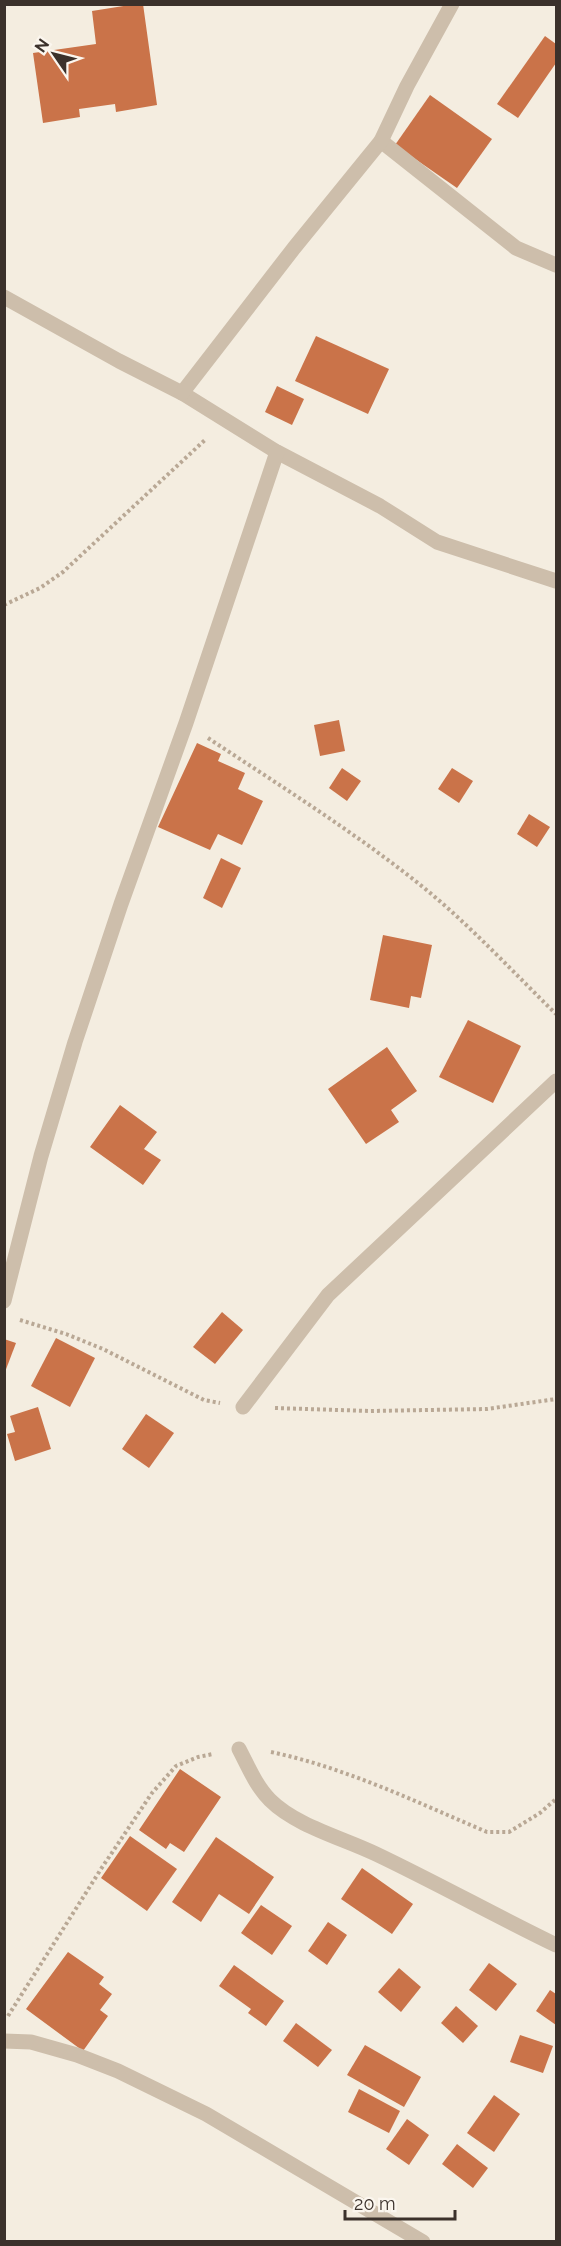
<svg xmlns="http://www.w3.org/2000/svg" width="561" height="2246" viewBox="0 0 561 2246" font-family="Raleway,sans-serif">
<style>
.building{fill:#ca7349}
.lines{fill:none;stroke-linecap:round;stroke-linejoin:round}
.path{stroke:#b9a895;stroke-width:4;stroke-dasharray:3 3;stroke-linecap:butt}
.minor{stroke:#cdbeab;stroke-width:15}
</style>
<rect width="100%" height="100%" fill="#f4ede0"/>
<g class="building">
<path d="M136,4H143L157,105L116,112L115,104L79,109L80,117L43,123L33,53L96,44L92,11Z"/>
<path d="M545,36L556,44V63L518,118L497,104Z"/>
<path d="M430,95L492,139L457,188L395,145Z"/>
<path d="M316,336L389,369L368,414L295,381Z"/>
<path d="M277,386L304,399L292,425L265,412Z"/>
<path d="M339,720L345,751L320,756L314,725Z"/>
<path d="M197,743L221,754L218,761L245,773L238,789L263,801L242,845L218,834L210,850L158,827Z"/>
<path d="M342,768L361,781L347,801L329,788Z"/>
<path d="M452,768L473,781L459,803L438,789Z"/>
<path d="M529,814L550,827L537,847L517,834Z"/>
<path d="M221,858L241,868L222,908L203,898Z"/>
<path d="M383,935L432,945L421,998L411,996L409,1008L370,1000Z"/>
<path d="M468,1020L521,1046L493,1103L439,1077Z"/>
<path d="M387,1047L417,1091L391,1110L399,1122L366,1144L328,1089Z"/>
<path d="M120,1105L157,1132L144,1149L161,1160L143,1185L90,1147Z"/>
<path d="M222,1312L243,1330L215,1364L193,1347Z"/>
<path d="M56,1338L95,1358L70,1407L31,1386Z"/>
<path d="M4,1339L16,1343L5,1372H4Z"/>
<path d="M38,1407L51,1449L15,1461L7,1434L15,1432L10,1416Z"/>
<path d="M146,1414L174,1433L149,1468L122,1449Z"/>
<path d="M180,1769L221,1797L184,1852L170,1843L166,1849L139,1830Z"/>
<path d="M130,1836L177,1869L147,1911L101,1878Z"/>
<path d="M216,1837L274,1877L249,1914L219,1894L201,1922L172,1902Z"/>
<path d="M362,1868L413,1904L392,1934L341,1899Z"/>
<path d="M261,1905L292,1926L272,1955L241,1933Z"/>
<path d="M328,1922L347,1935L327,1965L308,1951Z"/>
<path d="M68,1952L104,1977L99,1984L112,1994L100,2010L108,2016L83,2051L26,2009Z"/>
<path d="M489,1963L517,1984L496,2011L469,1990Z"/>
<path d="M234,1965L284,2001L266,2026L248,2013L251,2009L219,1986Z"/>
<path d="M399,1968L421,1987L401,2012L378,1992Z"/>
<path d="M550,1990L556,1994V2025L536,2011Z"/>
<path d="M456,2006L478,2026L463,2043L441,2023Z"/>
<path d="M296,2023L332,2050L318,2067L283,2041Z"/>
<path d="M520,2035L553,2046L543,2073L510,2062Z"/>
<path d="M365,2045L421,2077L404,2107L347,2075Z"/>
<path d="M359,2089L400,2111L389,2133L348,2112Z"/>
<path d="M494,2095L520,2114L494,2152L467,2133Z"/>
<path d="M407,2119L429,2135L409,2165L386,2149Z"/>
<path d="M457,2144L488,2168L473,2188L442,2164Z"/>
</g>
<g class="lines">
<g class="path">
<path d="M4,605L40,588L63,572L206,439"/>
<path d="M208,738C279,785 351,830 418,883C468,923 511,970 556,1014"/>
<path d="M20,1320L66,1334L103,1349L204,1400L220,1403"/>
<path d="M275,1408L370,1411L487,1409L556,1399"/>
<path d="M271,1752C347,1768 416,1802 487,1832H509L540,1813L556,1799"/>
<path d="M8,2016L101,1869L152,1793L176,1766L198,1757L213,1754"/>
</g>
<g class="minor">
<path d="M381,141L516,248L556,265"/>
<path d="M4,297L119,361L182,393L277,452L380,506L437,542L556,581"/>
<path d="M182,393L294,248L381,141L407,86L452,4"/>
<path d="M4,1301L41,1156L75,1042L121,904L186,723L277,452"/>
<path d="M243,1407L328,1295L556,1081"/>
<path d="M239,1749C248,1766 256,1786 270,1800C296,1826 343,1838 376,1854C437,1883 496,1916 556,1945"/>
<path d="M4,2041L31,2042L77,2055L118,2071L206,2114L423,2242"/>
</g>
</g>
<rect width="561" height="2246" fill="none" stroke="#3b312b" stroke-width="12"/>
<g transform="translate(54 54) rotate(305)" stroke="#fbf6ee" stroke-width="4.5" paint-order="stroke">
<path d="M0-4.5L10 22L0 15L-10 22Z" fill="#3b312b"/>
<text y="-9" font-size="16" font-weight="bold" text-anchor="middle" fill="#3b312b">N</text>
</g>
<path d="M345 2210v9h110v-9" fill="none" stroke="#3b312b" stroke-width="3"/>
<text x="354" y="2210" font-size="18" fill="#3b312b" stroke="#fbf6ee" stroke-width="4.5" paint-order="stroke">20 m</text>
</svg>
